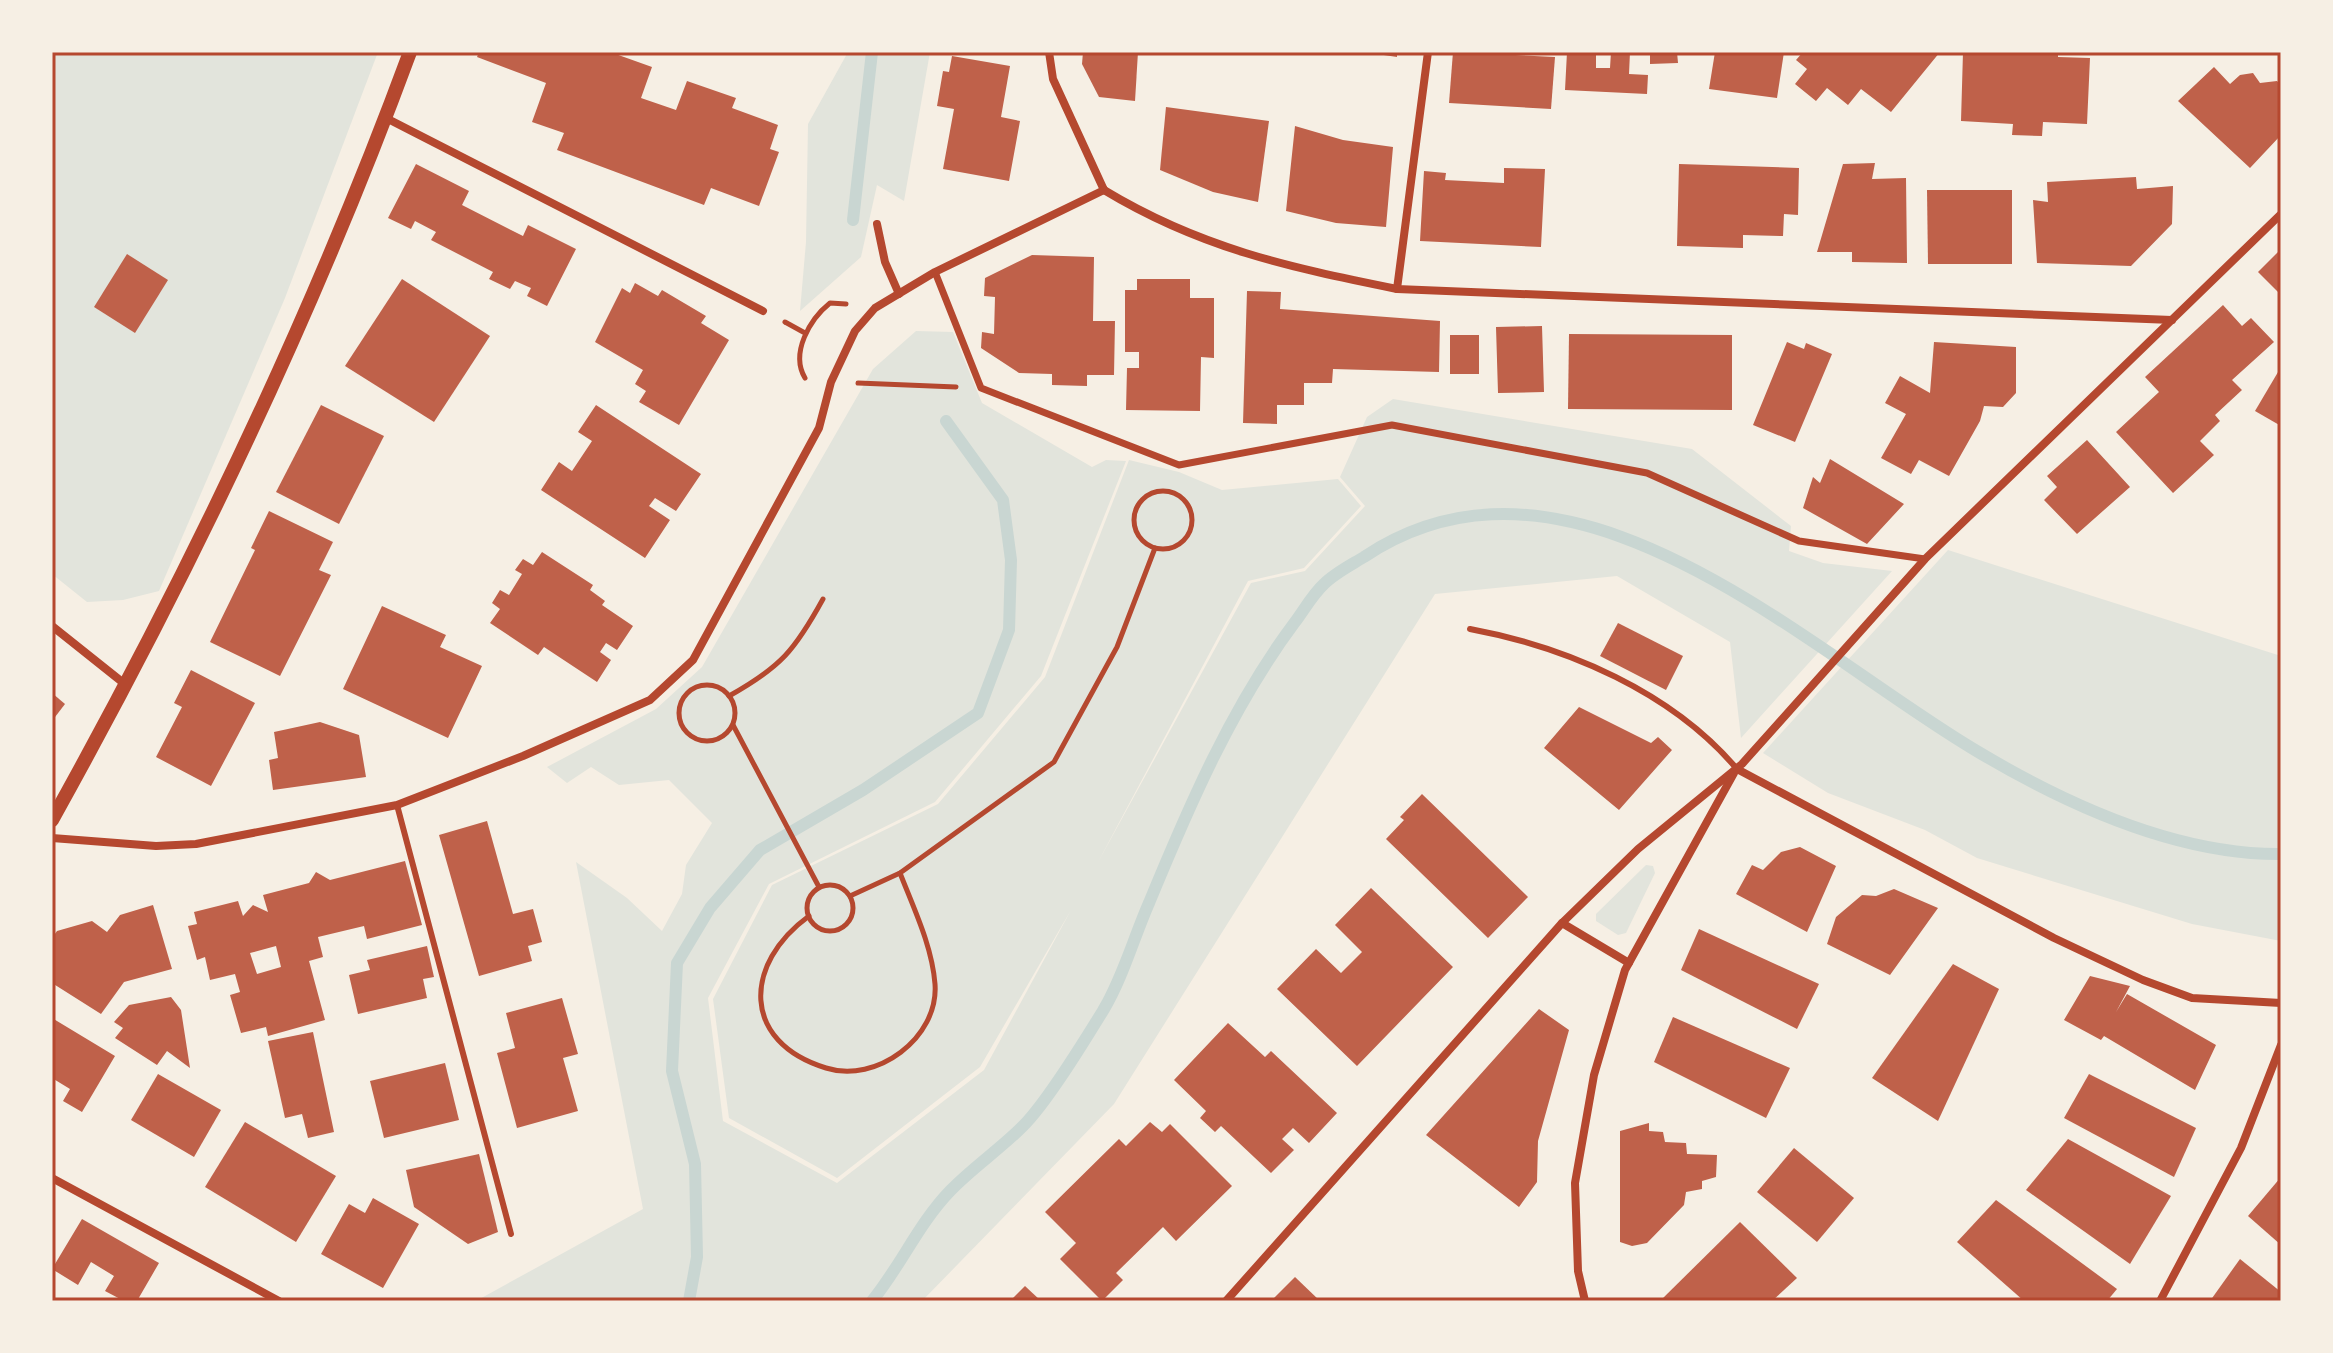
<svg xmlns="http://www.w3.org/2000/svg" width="2333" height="1353" viewBox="0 0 2333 1353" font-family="'Work Sans',sans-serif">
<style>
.green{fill:#e2e4dc}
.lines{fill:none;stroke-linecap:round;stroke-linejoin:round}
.stream{stroke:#c9d6d2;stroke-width:12}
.building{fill:#bf614a;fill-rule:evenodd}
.path{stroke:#b5482f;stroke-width:5}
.service{stroke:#b5482f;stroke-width:6}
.pedestrian{stroke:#b5482f;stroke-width:7}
.minor{stroke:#b5482f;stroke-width:8}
.tertiary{stroke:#b5482f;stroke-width:14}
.neatline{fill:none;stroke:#b5482f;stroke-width:3}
</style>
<rect width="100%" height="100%" fill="#f6efe4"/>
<g class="green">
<path d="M52,52H378L285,298L159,591L123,600L87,602L52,574Z"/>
<path d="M848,52H930L904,201L877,185L861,257L800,311L806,242L808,124Z"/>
<path d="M916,331L953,332L982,403L1092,467L1106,460L1126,461L1041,676L935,802L769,884L708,998L723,1121L837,1183L984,1070L1071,910L980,1067L837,1178L729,1118L713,999L772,885L938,804L1045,677L1129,460L1179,472L1222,490L1338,479L1361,506L1304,568L1248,581L1097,864L1251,583L1305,571L1365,506L1340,477L1367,417L1393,399L1692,449L1791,526L1789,551L1823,563L1892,571L1741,738L1730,642L1617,576L1435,594L1114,1104L922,1301H476L643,1209L576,862L627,898L662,931L682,894L686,865L712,823L669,780L619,785L591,767L567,783L547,767L656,709L702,667L873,369Z"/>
<path d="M1948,550L2281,656V941L2192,924L1977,858L1925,830L1828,793L1763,753Z"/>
<path d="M1646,865L1653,866L1655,873L1626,933L1618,935L1596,921V914Z"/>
</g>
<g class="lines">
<g class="stream">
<path d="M853,220L872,52"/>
<path d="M689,1301L697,1257L695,1164L672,1071L677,963L710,908L760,850L863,790L978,713L1009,630L1011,560L1003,500L946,421"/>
<path d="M872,1301C900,1267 919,1223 950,1191C972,1168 999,1150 1022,1127C1046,1104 1085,1040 1104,1009C1123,977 1134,937 1149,903C1189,806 1232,706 1295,622C1304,610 1313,594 1324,584C1335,573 1351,565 1364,557C1571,419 1805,649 1975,750C2065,804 2175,855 2281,854"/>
</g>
</g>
<g class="building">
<path d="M479,52H610L652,67L641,98L676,110L687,81L736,98L732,108L778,125L770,149L779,152L759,206L711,188L704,205L557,150L564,133L532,122L546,83L477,57Z"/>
<path d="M1083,52H1138L1135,101L1099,97L1082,64Z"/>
<path d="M1364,52H1397V57Z"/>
<path d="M1453,52L1555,57L1551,109L1449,103Z"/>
<path d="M1567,52H1596V68H1610L1611,52H1630L1629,74L1648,75L1647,94L1565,90Z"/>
<path d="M1650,52H1677L1678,63L1650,64Z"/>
<path d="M1715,52H1784L1777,98L1709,89Z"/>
<path d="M1803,52H1940L1891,112L1861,89L1848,105L1827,88L1816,101L1795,84L1807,69L1796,60Z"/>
<path d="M1963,52H2058V57L2090,58L2087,124L2043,122L2042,136L2012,135L2013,124L1961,121Z"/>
<path d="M952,56L1010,66L1001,117L1020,121L1009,181L943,169L954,109L937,106L943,71L949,72Z"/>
<path d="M2214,67L2230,84L2240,75L2253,73L2260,83L2277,81L2281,85V135L2250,168L2178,101Z"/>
<path d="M1166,107L1269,121L1258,202L1213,192L1160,170Z"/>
<path d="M1295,126L1343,140L1393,147L1386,227L1336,223L1286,211Z"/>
<path d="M1875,163L1872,179L1906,178L1907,263L1852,262V252H1817L1843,164Z"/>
<path d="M416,164L469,191L462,205L523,236L528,225L576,249L547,306L527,296L531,288L515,281L510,289L489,279L493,272L431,240L436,232L415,221L411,229L388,218Z"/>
<path d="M1679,164L1799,168L1798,215L1784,214L1783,236L1743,235V248L1677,246Z"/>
<path d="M1504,168L1545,169L1541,247L1420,241L1424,171L1446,173L1445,180L1504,183Z"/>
<path d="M2136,177L2137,189L2173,186L2172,224L2131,266L2037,263L2033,200L2048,202L2047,182Z"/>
<path d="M1927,190H2012V264H1928Z"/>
<path d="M2281,249V295L2258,272Z"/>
<path d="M127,254L168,280L135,333L94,307Z"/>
<path d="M1032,255L1094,257L1093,321H1115L1114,375H1087V386L1052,385V374L1019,373L981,348L982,332L994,334L995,297L984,296L985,278Z"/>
<path d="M402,279L490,336L434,422L345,366Z"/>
<path d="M1137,279H1190V298H1214V358L1201,357L1200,411L1126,410L1127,368H1139V352H1125V290H1137Z"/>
<path d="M635,283L658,296L662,290L706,316L701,323L729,340L679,425L639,402L646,391L635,384L643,370L595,342L622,288L630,293Z"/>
<path d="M1247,291L1281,292L1280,309L1440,321L1439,372L1333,369L1332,383H1304V405H1277V424L1243,423Z"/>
<path d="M2223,305L2242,326L2251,318L2274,342L2232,380L2242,390L2215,415L2220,421L2200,441L2214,455L2173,493L2116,432L2159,392L2145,377Z"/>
<path d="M1542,326L1544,392L1498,393L1496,327Z"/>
<path d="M1569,334L1732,335V410L1568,409Z"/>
<rect x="1450" y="335" width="29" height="39"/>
<path d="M1787,342L1804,349L1806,343L1832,354L1795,442L1753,425Z"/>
<path d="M1934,342L2016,347V393L2003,407L1984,406L1980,421L1949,476L1919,460L1911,474L1881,458L1906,414L1885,403L1900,376L1930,393Z"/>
<path d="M2281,367V426L2255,411Z"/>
<path d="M321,405L384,436L339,524L276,492Z"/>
<path d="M596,405L701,474L676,511L655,498L649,506L670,520L645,558L541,490L559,462L572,471L592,441L578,432Z"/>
<path d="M2087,440L2130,487L2077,534L2044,500L2057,487L2047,476Z"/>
<path d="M1830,459L1904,504L1867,544L1803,508L1813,477L1820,483Z"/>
<path d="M269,511L333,542L319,570L331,575L280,676L210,642L255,550L251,548Z"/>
<path d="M542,552L593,585L590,590L605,601L602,605L633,626L617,650L606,643L600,652L611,660L597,682L544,647L538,655L490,623L500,609L492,603L500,590L509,595L522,574L515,570L523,559L533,565Z"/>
<path d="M382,606L446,635L440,647L482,666L448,738L343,689Z"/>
<path d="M1618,623L1683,656L1666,690L1600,656Z"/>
<path d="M191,670L255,703L211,786L156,757L182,707L174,703Z"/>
<path d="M52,693L65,704L52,721Z"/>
<path d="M1579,707L1651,743L1658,737L1672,750L1619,810L1544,748Z"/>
<path d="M320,722L359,735L366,777L273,790L269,760L278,758L274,732Z"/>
<path d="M1422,794L1528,897L1488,938L1386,839L1404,820L1400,817Z"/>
<path d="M487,821L513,914L533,909L542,942L528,946L532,961L479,976L439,835Z"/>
<path d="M1800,847L1836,866L1807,932L1736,894L1752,865L1763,870L1781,852Z"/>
<path d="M405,861L422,925L367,939L364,926L318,937L323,957L309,961L325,1020L268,1036L266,1027L241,1033L230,995L240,992L235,974L210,980L205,957L197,960L188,926L197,924L194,912L238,901L243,916L253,905L268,912L263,895L309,883L316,872L330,880ZM276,946L281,967L257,974L250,953Z"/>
<path d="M1371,888L1453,967L1357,1066L1277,989L1316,949L1341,973L1362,952L1335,925Z"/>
<path d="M1894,889L1938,908L1890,975L1827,944L1836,917L1862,895L1876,896Z"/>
<path d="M153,905L172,969L124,982L101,1014L52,983V938L57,931L92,921L107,932L120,915Z"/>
<path d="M1699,929L1819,984L1797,1029L1681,970Z"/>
<path d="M427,946L434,977L423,979L427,998L358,1014L349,975L370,970L367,960Z"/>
<path d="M1953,964L1999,989L1938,1121L1872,1078Z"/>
<path d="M2090,976L2130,986L2116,1012L2127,994L2216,1045L2195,1090L2104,1036L2101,1040L2064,1020Z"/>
<path d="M171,997L181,1010L190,1068L167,1051L157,1065L115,1038L123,1028L114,1022L129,1005Z"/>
<path d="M562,998L578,1054L563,1058L578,1111L517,1128L497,1053L515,1048L506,1013Z"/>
<path d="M1539,1009L1569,1030L1538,1141L1537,1182L1519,1207L1426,1135Z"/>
<path d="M1673,1017L1790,1068L1766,1118L1654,1062Z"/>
<path d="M52,1018L115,1056L82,1112L63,1101L70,1089L52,1078Z"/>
<path d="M1228,1023L1265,1057L1271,1051L1337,1113L1309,1143L1293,1128L1282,1139L1294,1150L1271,1173L1221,1126L1215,1132L1200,1118L1206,1111L1174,1080Z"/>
<path d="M313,1032L334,1132L308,1138L302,1114L285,1118L268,1041Z"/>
<path d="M445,1063L459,1120L384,1138L370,1081Z"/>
<path d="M158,1074L221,1110L194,1157L131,1120Z"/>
<path d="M2089,1074L2196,1128L2174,1177L2064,1118Z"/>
<path d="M245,1122L336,1176L296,1242L205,1187Z"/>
<path d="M1150,1122L1162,1132L1170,1124L1232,1186L1176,1241L1163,1227L1116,1273L1123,1280L1102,1301L1060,1259L1076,1243L1045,1212L1119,1139L1126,1146Z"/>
<path d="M1649,1123V1131L1663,1132L1665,1142L1686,1143L1687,1154L1717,1155L1716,1177L1702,1181V1189L1686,1192L1684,1205L1647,1243L1632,1246L1620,1242V1131Z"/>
<path d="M2068,1139L2171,1196L2130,1264L2026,1190Z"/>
<path d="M1794,1148L1854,1198L1817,1242L1757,1192Z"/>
<path d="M479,1154L498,1232L468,1244L414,1207L406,1170Z"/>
<path d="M2281,1177V1245L2248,1216Z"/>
<path d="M373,1198L419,1224L383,1288L321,1254L349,1204L365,1213Z"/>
<path d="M1996,1200L2117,1289L2107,1301H2024L1957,1242Z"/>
<path d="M82,1219L159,1263L137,1301H124L105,1291L114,1276L91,1262L78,1285L52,1269Z"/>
<path d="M1740,1222L1797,1278L1772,1301H1660Z"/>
<path d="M2240,1259L2281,1292V1301H2210Z"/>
<path d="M1295,1277L1320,1301H1271Z"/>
<path d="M1025,1286L1041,1301H1010Z"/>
</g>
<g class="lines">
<g class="path">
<path d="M785,322L805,333"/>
<path d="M805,378C790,353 810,319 830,303L846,304"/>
<path d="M858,383L956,387"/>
<circle cx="1163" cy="520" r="29"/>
<circle cx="707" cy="713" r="28"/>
<path d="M729,696C781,667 795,650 823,599"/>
<path d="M733,725L819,887"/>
<circle cx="830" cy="908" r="23"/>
<path d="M850,896L900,873L1054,762L1117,647L1155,548"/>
<path d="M809,916C743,964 741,1042 826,1068C876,1084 939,1038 935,984C932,946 914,909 900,873"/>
</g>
<g class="service">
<path d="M1470,629C1567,647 1672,692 1737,769"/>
<path d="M397,805L511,1234"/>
</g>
<path class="pedestrian" d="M935,272L981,388L1179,465L1392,425L1647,473L1799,541L1925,559"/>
<g class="minor">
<path d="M1049,52L1053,79L1104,190"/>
<path d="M386,118L763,311"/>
<path d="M1104,190C1200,248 1288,267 1397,289L2172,320"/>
<path d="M877,224L885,262L899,294"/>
<path d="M1397,289L1428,52"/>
<path d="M52,626L126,685"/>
<path d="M1737,769L2054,938L2143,980L2192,998L2281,1003"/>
<path d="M52,838L156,846L196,844L397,805L523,756L650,700L693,660L819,428L831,382L855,331L875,308L935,272L1104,190"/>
<path d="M1562,923L1629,963"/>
<path d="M52,1178L279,1301"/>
<path d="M1226,1301L1562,923L1638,849L1742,764L1925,559L2281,214"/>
<path d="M1585,1301L1578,1271L1575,1183L1594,1075L1625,970L1734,773"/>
<path d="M2160,1301L2241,1148L2281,1045"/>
</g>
<path class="tertiary" d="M52,820C190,572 312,318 410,52"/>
</g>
<rect width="2333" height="1353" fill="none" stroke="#f6efe4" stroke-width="108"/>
<rect x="54" y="54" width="2225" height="1245" class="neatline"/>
</svg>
